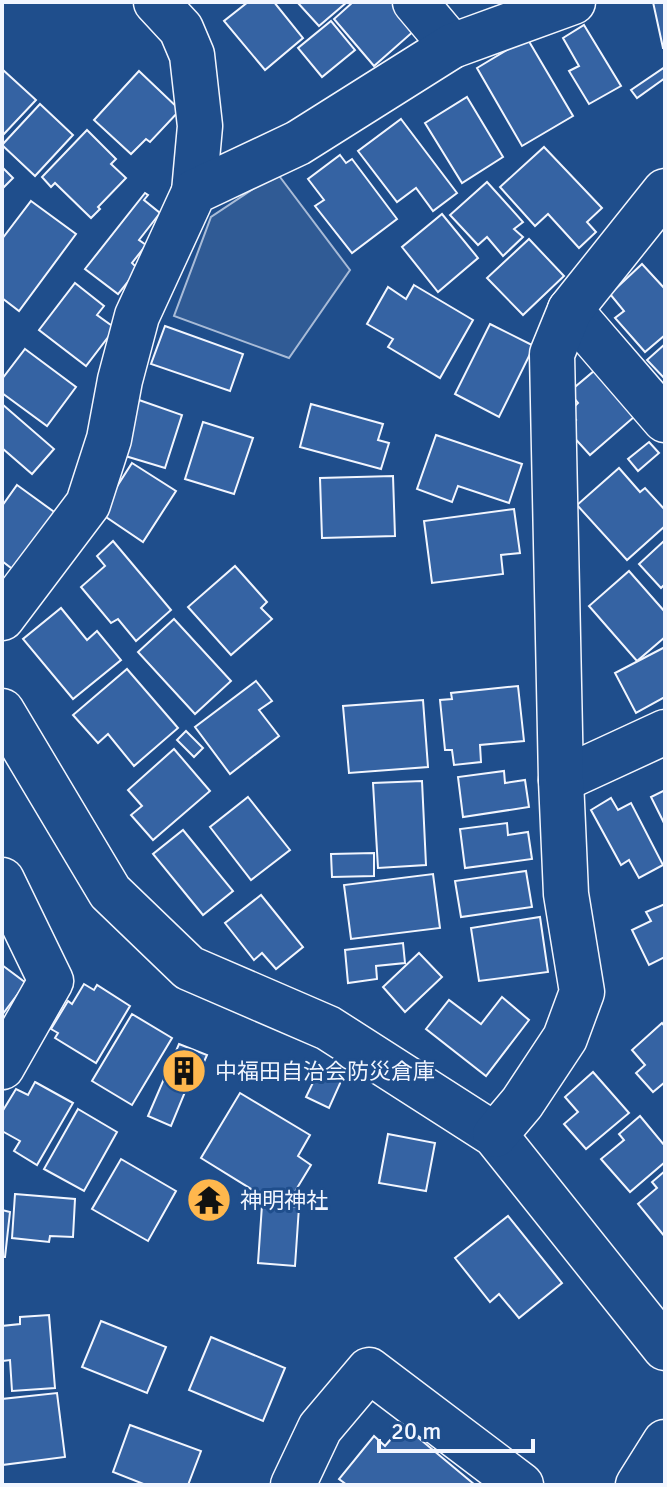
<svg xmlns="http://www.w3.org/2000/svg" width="667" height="1487" viewBox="0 0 667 1487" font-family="Signika,'Noto Sans JP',sans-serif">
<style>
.built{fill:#305b95;stroke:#a8bbd7;stroke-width:2}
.building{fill:#3563a3;stroke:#f2f6ff;stroke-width:2}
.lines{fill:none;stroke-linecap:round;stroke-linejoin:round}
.street-casing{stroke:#f2f6ff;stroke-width:47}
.street{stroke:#1f4e8c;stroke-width:44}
.labels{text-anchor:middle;stroke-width:6;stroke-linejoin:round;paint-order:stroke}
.poi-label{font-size:22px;fill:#f2f6ff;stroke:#1f4e8c;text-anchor:start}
</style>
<rect width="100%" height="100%" fill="#1f4e8c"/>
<path class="built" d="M277,173L350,270L289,358L174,316L211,217Z"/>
<g class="building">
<path d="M248,2H274L303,38L265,70L224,21Z"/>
<path d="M297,2H347L319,26Z"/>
<path d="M353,2H392L415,30L374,66L334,19Z"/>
<path d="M653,2H665V48H663Z"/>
<path d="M331,21L355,50L322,77L298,48Z"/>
<path d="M584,25L621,86L589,104L569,71L579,66L563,38Z"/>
<path d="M527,38L573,116L522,146L477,68Z"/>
<path d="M665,67V78L637,98L631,90Z"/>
<path d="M2,69L36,100L3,135L2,134Z"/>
<path d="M139,71L180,110L150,142L146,139L131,154L94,120Z"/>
<path d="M467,97L503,157L462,183L425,123Z"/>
<path d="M40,104L73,135L35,176L2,145Z"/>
<path d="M401,119L457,193L433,211L416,188L397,202L358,151Z"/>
<path d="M87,130L116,159L111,164L126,178L98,207L100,209L91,218L55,183L51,187L42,177Z"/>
<path d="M544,147L602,208L587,222L596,232L579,248L548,214L535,226L500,187Z"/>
<path d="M340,155L346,163L352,159L397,219L352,253L315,206L324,200L308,179Z"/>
<path d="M2,167L13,178L2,189Z"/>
<path d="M487,182L523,222L514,229L523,237L503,256L487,237L478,245L450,215Z"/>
<path d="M145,193L148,195L144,200L160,213L139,240L146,245L132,263L138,269L118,294L85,269Z"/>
<path d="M31,201L76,234L19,311L2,298V239Z"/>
<path d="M442,214L478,258L438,292L402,247Z"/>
<path d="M529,239L564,276L523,315L487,278Z"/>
<path d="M642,264L665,289V335L645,352L615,318L624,311L610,294Z"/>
<path d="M75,283L104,306L97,315L115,328L86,366L39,330Z"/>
<path d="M414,285L473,320L440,378L388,347L393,339L367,324L388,287L406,299Z"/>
<path d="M490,324L534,346L499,417L455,394Z"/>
<path d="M165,326L243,354L230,391L151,364Z"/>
<path d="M665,344V379L647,360Z"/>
<path d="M25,349L76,387L47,426L2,393V379Z"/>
<path d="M594,371L634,417L590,455L569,432L570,425L576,420L569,412L578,403L569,392Z"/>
<path d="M139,400L182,415L165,468L122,455Z"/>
<path d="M2,404L54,449L32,474L2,448Z"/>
<path d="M311,404L383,424L378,440L389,443L381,469L300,447Z"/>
<path d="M203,422L253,438L234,494L185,479Z"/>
<path d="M436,435L522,464L509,503L458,486L452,502L417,489Z"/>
<path d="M649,442L659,453L638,471L628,459Z"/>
<path d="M132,463L176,491L143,542L100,513Z"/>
<path d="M619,468L640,492L645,488L665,510V526L627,560L577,505Z"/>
<path d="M393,476L395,536L322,538L320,478Z"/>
<path d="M17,485L57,514L15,571L2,561V506Z"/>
<path d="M514,509L520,553L501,555L503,574L432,583L424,521Z"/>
<path d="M665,540V584L661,588L639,564Z"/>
<path d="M113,541L171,610L136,641L118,619L111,623L81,587L105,566L97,556Z"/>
<path d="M235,566L267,602L261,608L272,619L231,655L188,607Z"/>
<path d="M629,571L665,612V637L637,661L589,606Z"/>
<path d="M61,608L87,640L97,631L121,660L73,699L23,639Z"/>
<path d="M174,619L231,681L195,714L138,652Z"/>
<path d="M665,647V697L636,713L615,673Z"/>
<path d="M127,669L178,728L134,766L108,734L98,743L73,715Z"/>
<path d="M256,681L272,701L259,710L279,736L230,774L195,727Z"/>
<path d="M518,686L524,741L480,745L481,762L454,765L452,750H445L440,700L452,699L451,693Z"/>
<path d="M423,700L428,767L349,773L343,706Z"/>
<path d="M186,731L203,748L194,757L177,740Z"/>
<path d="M174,749L210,791L153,840L131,815L142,806L128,790Z"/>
<path d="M504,771L505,783L525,780L529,807L463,817L458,777Z"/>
<path d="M422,781L426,865L378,868L373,783Z"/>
<path d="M665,790V825L651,797Z"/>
<path d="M248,797L290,850L251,880L210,827Z"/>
<path d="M611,798L618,810L631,803L663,865L639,878L629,860L621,865L591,810Z"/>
<path d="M507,823L508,835L528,832L532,859L465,868L460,829Z"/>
<path d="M183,830L233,891L203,915L153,854Z"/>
<path d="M374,853V876L332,877L331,854Z"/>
<path d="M526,871L532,907L461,917L455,881Z"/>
<path d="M433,874L440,928L351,939L344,885Z"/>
<path d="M261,895L303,947L276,969L262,953L254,960L225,923Z"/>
<path d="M665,904V957L649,965L632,930L651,921L646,912Z"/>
<path d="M540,917L548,972L479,981L471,928Z"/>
<path d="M403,943L405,963L376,966L377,979L348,983L345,950Z"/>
<path d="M419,953L442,977L405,1012L383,987Z"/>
<path d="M2,965L26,983L2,1015Z"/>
<path d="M84,984L94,990L97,985L130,1006L96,1063L55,1038L58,1033L51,1029L68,1001L72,1004Z"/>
<path d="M502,997L529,1020L486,1076L426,1029L449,1000L481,1024Z"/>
<path d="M132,1014L172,1038L132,1105L92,1081Z"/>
<path d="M662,1023L665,1027V1082L653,1092L636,1073L645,1065L632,1050Z"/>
<path d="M179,1044L207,1055L192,1089L187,1087L171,1126L148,1116Z"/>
<path d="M320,1068L342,1079L329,1108L306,1097Z"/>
<path d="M593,1072L629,1113L586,1149L564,1124L578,1112L565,1097Z"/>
<path d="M35,1082L73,1103L37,1165L14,1151L20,1141L2,1131V1112L16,1089L28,1095Z"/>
<path d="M240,1093L310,1135L298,1156L311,1165L288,1203L273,1194L269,1200L201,1158Z"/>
<path d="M78,1109L117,1132L84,1191L44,1169Z"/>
<path d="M640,1116L665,1146V1162L630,1192L601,1159L624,1140L619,1134Z"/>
<path d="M388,1134L435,1143L426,1191L379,1183Z"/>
<path d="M121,1159L176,1191L148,1241L92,1209Z"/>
<path d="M665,1171V1237L638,1204L657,1188L652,1182Z"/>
<path d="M15,1194L75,1199L73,1237L50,1236L49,1242L12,1238Z"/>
<path d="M262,1205L299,1207L295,1266L258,1263Z"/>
<path d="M2,1210L10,1212L5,1257H2Z"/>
<path d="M508,1216L562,1283L519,1318L499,1294L490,1302L455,1258Z"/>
<path d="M49,1315L55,1388L12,1391L10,1360L2,1361V1326L20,1324V1317Z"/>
<path d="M101,1321L166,1347L147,1393L82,1367Z"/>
<path d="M211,1337L285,1368L263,1421L189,1390Z"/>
<path d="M57,1393L65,1457L2,1465V1399Z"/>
<path d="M130,1425L201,1451L188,1485H146L113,1472Z"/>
<path d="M403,1425L475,1485H347L339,1479L374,1436L385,1446Z"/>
</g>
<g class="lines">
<g class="street-casing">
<g id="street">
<path d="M156,2L181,29L192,55L200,126L194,192"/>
<path d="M415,2L452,46"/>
<path d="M570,310L665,420"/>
<path d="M2,618L88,504L109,439L120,380L137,316L194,192L298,143L452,46L573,2"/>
<path d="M2,711L110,892L189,968L328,1028L495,1135L665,1348"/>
<path d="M561,780L665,732"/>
<path d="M2,880L51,981L2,1067"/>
<path d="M495,1135L522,1103L565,1038L582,992L566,894L561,780L552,354L570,310L665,191"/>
<path d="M293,1485L320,1428L369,1370L521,1485"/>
<path d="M638,1485L665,1442"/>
</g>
</g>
<use href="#street" class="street"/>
</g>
<defs>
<g id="building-disc" transform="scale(2.3)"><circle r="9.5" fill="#ffb74d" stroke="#1f4e8c"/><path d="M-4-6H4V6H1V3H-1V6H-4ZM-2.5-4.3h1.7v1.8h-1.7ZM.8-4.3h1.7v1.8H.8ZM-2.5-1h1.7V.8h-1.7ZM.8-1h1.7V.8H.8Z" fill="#111"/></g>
<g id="temple-disc" transform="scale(2.3)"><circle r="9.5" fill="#ffb74d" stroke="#1f4e8c"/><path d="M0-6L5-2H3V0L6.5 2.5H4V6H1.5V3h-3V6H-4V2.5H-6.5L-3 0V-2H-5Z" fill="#111"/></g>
</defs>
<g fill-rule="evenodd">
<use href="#building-disc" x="184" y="1071"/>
<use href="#temple-disc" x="209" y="1200"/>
</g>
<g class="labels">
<g class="poi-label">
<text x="215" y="1079">中福田自治会防災倉庫</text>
<text x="240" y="1208">神明神社</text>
</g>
</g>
<rect width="667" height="1487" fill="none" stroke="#f2f6ff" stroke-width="8"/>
<path d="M379 1439v12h154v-12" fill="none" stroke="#f2f6ff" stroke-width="4"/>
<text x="391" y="1439" font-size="24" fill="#f2f6ff" stroke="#1f4e8c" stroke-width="6" paint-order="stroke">20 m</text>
</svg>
